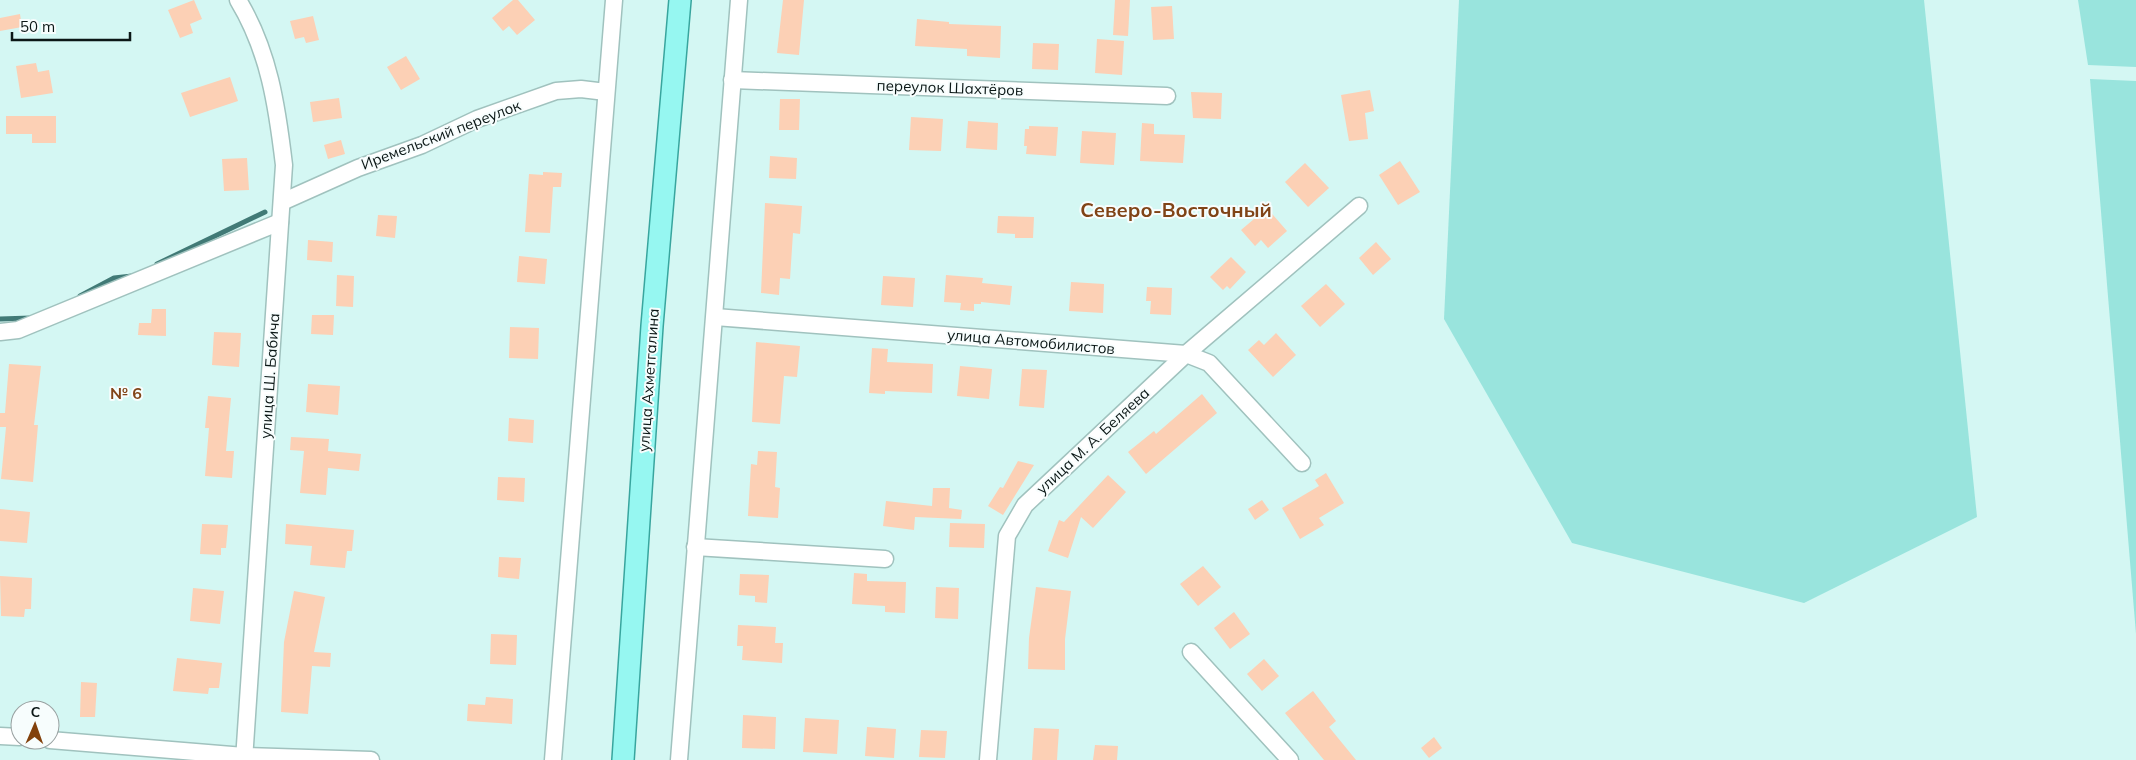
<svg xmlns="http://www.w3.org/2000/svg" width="2136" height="760" viewBox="0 0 2136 760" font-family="Mulish,sans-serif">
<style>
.green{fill:#99e4dd}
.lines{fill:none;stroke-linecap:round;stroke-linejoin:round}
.stream{stroke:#417a76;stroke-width:5}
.building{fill:#fcd0b5}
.minor-casing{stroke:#a0c2be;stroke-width:19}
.major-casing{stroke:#38a59e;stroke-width:24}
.minor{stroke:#fff;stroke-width:16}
.major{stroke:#96f7f1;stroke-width:21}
.labels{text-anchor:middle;stroke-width:4;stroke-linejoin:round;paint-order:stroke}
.street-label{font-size:15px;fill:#0b1716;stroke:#f7fdfd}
.neighbourhood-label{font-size:16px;font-weight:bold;fill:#804417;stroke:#f7fdfd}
.district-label{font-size:20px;font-weight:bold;fill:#804417;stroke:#f7fdfd}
</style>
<rect width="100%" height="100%" fill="#d4f7f3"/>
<g class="green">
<path d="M1459,0H1924L1977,517L1804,603L1572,543L1444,319Z"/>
<path d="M2078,0H2136V67L2088,65Z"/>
<path d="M2090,79L2136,81V634Z"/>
</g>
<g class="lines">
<g class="stream">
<path d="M157,264L265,212"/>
<path d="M80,296L114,278L132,276"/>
<path d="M0,319L31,318"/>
</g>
</g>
<g class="building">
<path d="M194,0L202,19L190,24L193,33L180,38L168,10Z"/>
<path d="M513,0H518L535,20L517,35L509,26L503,31L492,18Z"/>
<path d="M783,0H804L799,55L777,53Z"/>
<path d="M1115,0H1130L1128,36L1113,35Z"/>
<path d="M1172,6L1174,39L1153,40L1151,7Z"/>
<path d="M20,14L22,27L0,31V18Z"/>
<path d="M313,16L319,40L306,43L304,37L295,39L290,21Z"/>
<path d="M917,19L949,22V24L1001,26L1000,58L967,56V49L915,46Z"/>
<path d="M1097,39L1124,41L1122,75L1095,73Z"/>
<path d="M1033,43L1059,44L1058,70L1032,69Z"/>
<path d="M406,56L420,79L401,90L387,67Z"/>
<path d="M36,63L38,72L49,70L53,93L21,98L16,66Z"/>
<path d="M230,77L238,101L190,117L181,93Z"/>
<path d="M1370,90L1374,111L1365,113L1368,139L1349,141L1341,95Z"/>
<path d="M1191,92L1222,93L1221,119L1193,118Z"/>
<path d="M339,98L342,118L313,122L310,102Z"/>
<path d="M780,99H800L799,130H779Z"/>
<path d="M6,116H56V143H32V134H6Z"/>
<path d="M911,117L943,119L941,151L909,150Z"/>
<path d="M968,121L998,123L997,150L966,148Z"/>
<path d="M1142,123L1154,124V134L1185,135L1183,163L1140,161Z"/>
<path d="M1029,126L1058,127L1056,156L1026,154L1027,146H1024L1025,129H1029Z"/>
<path d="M1082,131L1116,133L1114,165L1080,163Z"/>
<path d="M341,140L345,154L328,159L324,145Z"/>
<path d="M770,156L797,158L796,179L769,178Z"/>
<path d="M247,158L249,190L224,191L222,159Z"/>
<path d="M1400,161L1420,192L1398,205L1379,175Z"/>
<path d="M1305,163L1329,188L1308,207L1285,182Z"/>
<path d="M543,172L562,173L561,187H553L550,233L525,232L529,174L543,175Z"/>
<path d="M765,203L802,206L800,234L793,233L790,279L780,278L779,295L761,293Z"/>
<path d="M1267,208L1287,231L1268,248L1261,240L1255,246L1241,230Z"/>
<path d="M378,215L397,216L395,238L376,236Z"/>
<path d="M998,216L1034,217L1033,238H1015V234L997,233Z"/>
<path d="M308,240L333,242L332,262L307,260Z"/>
<path d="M1376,242L1391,259L1373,275L1359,258Z"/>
<path d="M519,256L547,259L545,284L517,282Z"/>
<path d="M1231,257L1246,272L1230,289L1227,286L1223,290L1210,277Z"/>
<path d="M337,275L354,276L353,307L336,306Z"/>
<path d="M946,275L983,278L982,283L1012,286L1010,305L981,302V304H974V311L960,310L961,303L944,302Z"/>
<path d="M883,276L915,278L913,307L881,305Z"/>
<path d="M1071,282L1104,284L1103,313L1069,311Z"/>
<path d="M1326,284L1345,304L1320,327L1301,306Z"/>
<path d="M1147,287L1172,288L1171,315L1150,314L1151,301H1146Z"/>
<path d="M152,309H166V336L138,335L139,323H151Z"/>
<path d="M312,315H334L333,335L311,334Z"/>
<path d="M510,327L539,328L538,359L509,358Z"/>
<path d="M214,332L241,333L239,367L212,365Z"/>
<path d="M1276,333L1296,355L1273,377L1248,350L1259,340L1264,345Z"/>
<path d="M756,342L800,346L797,377L784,376L780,424L752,422Z"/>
<path d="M872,348L888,349L887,362L933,364L932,393L885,391V394L869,393Z"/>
<path d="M9,364L41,366L34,425H38L33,482L1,479L6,427H0V413H5Z"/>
<path d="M960,366L992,369L989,399L957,396Z"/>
<path d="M1022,369L1047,370L1044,408L1019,406Z"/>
<path d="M308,384L340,386L338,415L306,412Z"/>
<path d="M1202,394L1217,413L1146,474L1128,452L1154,431L1156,434Z"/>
<path d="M208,396L231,398L226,451H234L232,478L205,476L209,428H205Z"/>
<path d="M509,418L534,420L533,443L508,441Z"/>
<path d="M291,437L329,439L328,451L361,454L359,471L328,468L326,495L300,493L304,451L290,450Z"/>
<path d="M758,451L777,452L775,487L780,488L778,518L748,516L751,464L757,465Z"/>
<path d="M1018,461L1034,465L1003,515L988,506L1000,487L1003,488Z"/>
<path d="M1326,473L1344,503L1319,518L1324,525L1300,539L1282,508L1319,486L1315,480Z"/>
<path d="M1108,475L1126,492L1093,528L1081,517L1068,558L1048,551L1059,520L1064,522Z"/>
<path d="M498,477L525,478L524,502L497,500Z"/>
<path d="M933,488H950L949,508L962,510L961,519L915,517L914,530L883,526L886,501L932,506Z"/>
<path d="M1262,500L1269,510L1255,520L1248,509Z"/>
<path d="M0,509L30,512L27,543L0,541Z"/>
<path d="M950,523L985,524L984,548L949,547Z"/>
<path d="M202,524L228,525L226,548H221V555L200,554Z"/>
<path d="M286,524L354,530L352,551H347L345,568L310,565L312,546L285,544Z"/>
<path d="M499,557L521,558L519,579L498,577Z"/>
<path d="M1203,566L1221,587L1198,606L1180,584Z"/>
<path d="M854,573L867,574V581L906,582L905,613L885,612V606L852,604Z"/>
<path d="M740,574L769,575L767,603L755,602V596L739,595Z"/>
<path d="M0,576L32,578L31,609H25L24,617L1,616Z"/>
<path d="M936,587L959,588L958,619L935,618Z"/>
<path d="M1036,587L1071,591L1065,639V670L1028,669L1029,638Z"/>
<path d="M193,588L224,591L220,624L190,621Z"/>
<path d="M294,591L325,597L314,652L331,653L330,667L312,666L308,714L281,712L284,642Z"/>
<path d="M1234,612L1250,634L1230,649L1214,628Z"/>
<path d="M738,625L776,627L775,643H783L782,663L742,660L743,646H737Z"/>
<path d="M491,634L517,635L516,665L490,664Z"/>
<path d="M177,658L222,663L219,688H209L208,694L173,691Z"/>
<path d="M1264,659L1279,676L1262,691L1247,674Z"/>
<path d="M81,682L97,683L95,717H80Z"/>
<path d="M1313,691L1336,721L1329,727L1356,760H1324L1285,713Z"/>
<path d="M486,697L513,699L512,724L467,721L468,704L485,705Z"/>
<path d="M743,715L776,717L775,749L742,748Z"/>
<path d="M805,718L839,720L837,754L803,752Z"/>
<path d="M867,727L896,729L894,758L865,756Z"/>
<path d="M1034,728L1059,729L1057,760H1032Z"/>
<path d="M921,730L947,731L945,758L919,757Z"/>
<path d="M1434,737L1442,748L1429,758L1421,748Z"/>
<path d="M1095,745L1118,746L1117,760H1093Z"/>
</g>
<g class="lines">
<g class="minor-casing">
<g id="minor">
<path d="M238,0C269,51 277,106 284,165L244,760"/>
<path d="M732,80L1167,96"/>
<path d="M282,202L358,168L422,145L477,119L556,91L581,89L606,92"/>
<path d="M715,317L1186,354L1209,363L1302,463"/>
<path d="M0,332L18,330L280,222"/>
<path d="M695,547L885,559"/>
<path d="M1191,652L1290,760"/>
<path d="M0,736L20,737"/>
<path d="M50,740L244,756L371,760"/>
<path d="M553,760L614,0"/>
<path d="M679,760L739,0"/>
<path d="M988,760L1007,536L1025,505L1186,354L1359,206"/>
</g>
</g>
<g class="major-casing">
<path id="major" d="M623,760L652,326L680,0"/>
</g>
<use href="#minor" class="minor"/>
<use href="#major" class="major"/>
</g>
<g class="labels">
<g class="street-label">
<text transform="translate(950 88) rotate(2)" y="5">переулок Шахтёров</text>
<text transform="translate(441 135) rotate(-21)" y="5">Иремельский переулок</text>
<text transform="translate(1031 342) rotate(5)" y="5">улица Автомобилистов</text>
<text transform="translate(270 376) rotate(-86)" y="5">улица Ш. Бабича</text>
<text transform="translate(649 380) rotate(-86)" y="5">улица Ахметгалина</text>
<text transform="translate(1093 441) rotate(-43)" y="5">улица М. А. Беляева</text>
</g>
<g class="neighbourhood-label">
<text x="126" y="399">№ 6</text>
</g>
<g class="district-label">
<text x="1176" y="217">Северо-Восточный</text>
</g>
</g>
<g transform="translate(35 725) rotate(2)"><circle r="24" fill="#f7fdfd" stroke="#99a1a1"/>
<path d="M0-4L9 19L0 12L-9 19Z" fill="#82410c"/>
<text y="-8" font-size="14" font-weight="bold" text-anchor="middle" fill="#0b1716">С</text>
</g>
<path d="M12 32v8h118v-8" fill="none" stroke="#0b1716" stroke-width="2.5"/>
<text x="20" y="32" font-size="15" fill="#0b1716" stroke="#f7fdfd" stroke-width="4" paint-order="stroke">50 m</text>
</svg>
